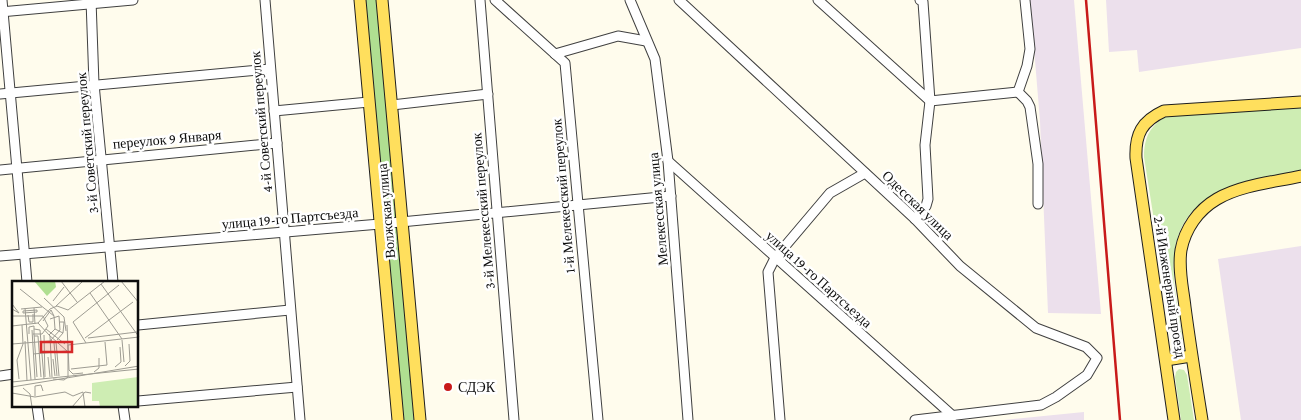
<svg xmlns="http://www.w3.org/2000/svg" width="1301" height="420" viewBox="0 0 1301 420" font-family="'Crimson Pro',serif">
<style>
.industrial{fill:#ece0ec}
.green{fill:#ceedb3}
.forest{fill:#b0df91}
.lines{fill:none;stroke-linecap:round;stroke-linejoin:round}
.minor-casing{stroke:#404040;stroke-width:11}
.major-casing{stroke:#1e1e1e;stroke-width:13}
.minor{stroke:#fff;stroke-width:9}
.major{stroke:#ffdf5d;stroke-width:11}
.rail{stroke:#c81a1a;stroke-width:2.5}
.poi-dot{fill:#c81a1a;stroke:#fff;stroke-width:2}
.labels{text-anchor:middle;stroke-width:5;stroke-linejoin:round;paint-order:stroke}
.street-label{font-size:14px;fill:#0d0d0d;stroke:#fff}
.poi-label{font-size:14px;fill:#0d0d0d;stroke:#fff;text-anchor:start}
.inset-road{fill:none;stroke:#9e9c93;stroke-width:1}
.view{fill:#d62828;fill-opacity:0.15;stroke:#d62828;stroke-width:2.5}
.inset-edge{fill:none;stroke:#0d0d0d;stroke-width:2.5}
</style>
<rect width="100%" height="100%" fill="#fffced"/>
<g class="industrial">
<path d="M1030,0H1074L1101,314L1048,313L1040,121Z"/>
<path d="M1106,0H1301V48L1139,72L1137,50L1109,52Z"/>
<path d="M1301,246V420H1241L1218,259Z"/>
<path d="M1084,412V420H1004Z"/>
</g>
<g class="green">
<path d="M1301,106V170C1246,182 1178,188 1174,260C1172,285 1179,311 1182,336V340L1177,342L1173,340L1144,157C1144,138 1150,125 1167,116Z"/>
<path d="M1179,369L1184,370L1187,375L1194,420H1181L1175,377L1176,372Z"/>
</g>
<g class="forest">
<path d="M365,0H377L396,219L383,220Z"/>
<path d="M397,226L414,420H401L384,227Z"/>
</g>
<g class="lines">
<g class="minor-casing">
<g id="minor">
<path d="M2,0L27,282"/>
<path d="M91,0L94,84L113,282"/>
<path d="M265,0L300,420"/>
<path d="M480,0L514,420"/>
<path d="M495,0L565,63L598,420"/>
<path d="M630,0L655,59L668,161L688,420"/>
<path d="M679,0L915,219L960,266L1036,328L1086,347L1097,358L1087,375L1056,397L1041,405L915,420"/>
<path d="M818,0L930,101L1018,92"/>
<path d="M1025,0L1030,49L1027,66L1018,92L1027,101L1030,107L1038,164V204"/>
<path d="M0,12L133,0"/>
<path d="M555,54L618,36L646,41"/>
<path d="M0,94L270,69"/>
<path d="M392,105L488,94"/>
<path d="M274,111L369,102"/>
<path d="M668,161L953,416"/>
<path d="M0,170L277,143"/>
<path d="M915,219L926,206L928,199L925,145L930,101L923,2L920,0"/>
<path d="M0,256L380,224L671,196"/>
<path d="M138,325L290,310"/>
<path d="M0,376L14,374"/>
<path d="M138,401L297,387"/>
<path d="M37,406L39,420"/>
<path d="M123,406L125,420"/>
<path d="M780,420L768,272L775,258L830,193L865,173"/>
</g>
</g>
<g class="major-casing">
<g id="major">
<path d="M360,0L398,420"/>
<path d="M382,0L420,420"/>
<path d="M1166,360L1191,356"/>
<path d="M1174,420L1136,158C1135,134 1142,121 1164,111L1301,102"/>
<path d="M1202,420C1196,382 1190,345 1185,307C1183,289 1178,269 1181,250C1185,229 1198,210 1217,199C1241,185 1274,182 1301,176"/>
</g>
</g>
<use href="#minor" class="minor"/>
<use href="#major" class="major"/>
<path class="rail" d="M1086,0L1120,420"/>
</g>
<circle class="poi-dot" cx="448" cy="387" r="5"/>
<g class="labels">
<g class="street-label">
<text transform="translate(261 122) rotate(-95)" y="5">4-й Советский переулок</text>
<text transform="translate(167 139) rotate(-5)" y="5">переулок 9 Января</text>
<text transform="translate(87 143) rotate(-95)" y="5">3-й Советский переулок</text>
<text transform="translate(563 196) rotate(-95)" y="5">1-й Мелекесский переулок</text>
<text transform="translate(918 205) rotate(44)" y="5">Одесская улица</text>
<text transform="translate(658 209) rotate(-95)" y="5">Мелекесская улица</text>
<text transform="translate(386 211) rotate(-95)" y="5">Волжская улица</text>
<text transform="translate(483 211) rotate(-95)" y="5">3-й Мелекесский переулок</text>
<text transform="translate(290 218) rotate(-5)" y="5">улица 19-го Партсъезда</text>
<text transform="translate(819 279) rotate(42)" y="5">улица 19-го Партсъезда</text>
<text transform="translate(1170 287) rotate(81)" y="5">2-й Инженерный проезд</text>
</g>
<g class="poi-label">
<text x="458" y="392">СДЭК</text>
</g>
</g>
<g transform="translate(12 281)">
<rect width="126" height="126" fill="#fffced"/>
<path d="M126,96V126H88L87,120H80V102Z" fill="#ceedb3"/>
<path d="M22,0H43L44,6L35,15Z" fill="#b0df91"/>
<path class="inset-road" d="M49,0L65,21M109,0L127,22M89,3L127,56M8,8L42,35L43,48L37,54L55,70L21,73M78,12L110,58M32,17L52,36L54,50M41,20L52,6M0,23L7,32L0,28M44,25L70,1M13,27L19,99M22,27L23,43M9,28L30,26M25,29V31L11,32V30ZM16,34L17,41H21V33M0,35H31M31,40L39,29L42,35M48,41H52L51,52M61,41L107,4M61,41L74,62M26,42L38,28L45,25L56,29L93,0M26,42L38,55L40,96M55,44L57,89L61,93L71,92M0,45L26,42M22,48L28,49L32,98M34,48L53,63M43,48L51,52L45,59M20,49L23,98M17,53V46L22,45V53M21,53H30L36,45L31,35M22,53L25,96M32,54L33,96M22,55H26L29,96M73,57L121,21M76,57L125,51M39,59L42,62L45,95M110,59L112,81M13,60L15,100M44,61L47,95M0,63L38,60L48,49L47,35L38,38M36,76L38,96M41,78L43,95M113,85L118,80L117,63M103,86L109,81L108,66M59,88L95,84L93,61M82,91L87,87V77M7,98L5,79L11,63L10,44M41,98L52,99L56,96V64L127,56M0,101L127,88M0,106L127,85M11,107L18,113L20,126M0,112L23,116L53,111L61,115L71,111L73,126M23,115V105L29,104L31,110M60,126L73,111L79,112"/>
<path class="view" d="M29,61H60V71H29Z"/>
<rect width="126" height="126" class="inset-edge"/>
</g>
</svg>
